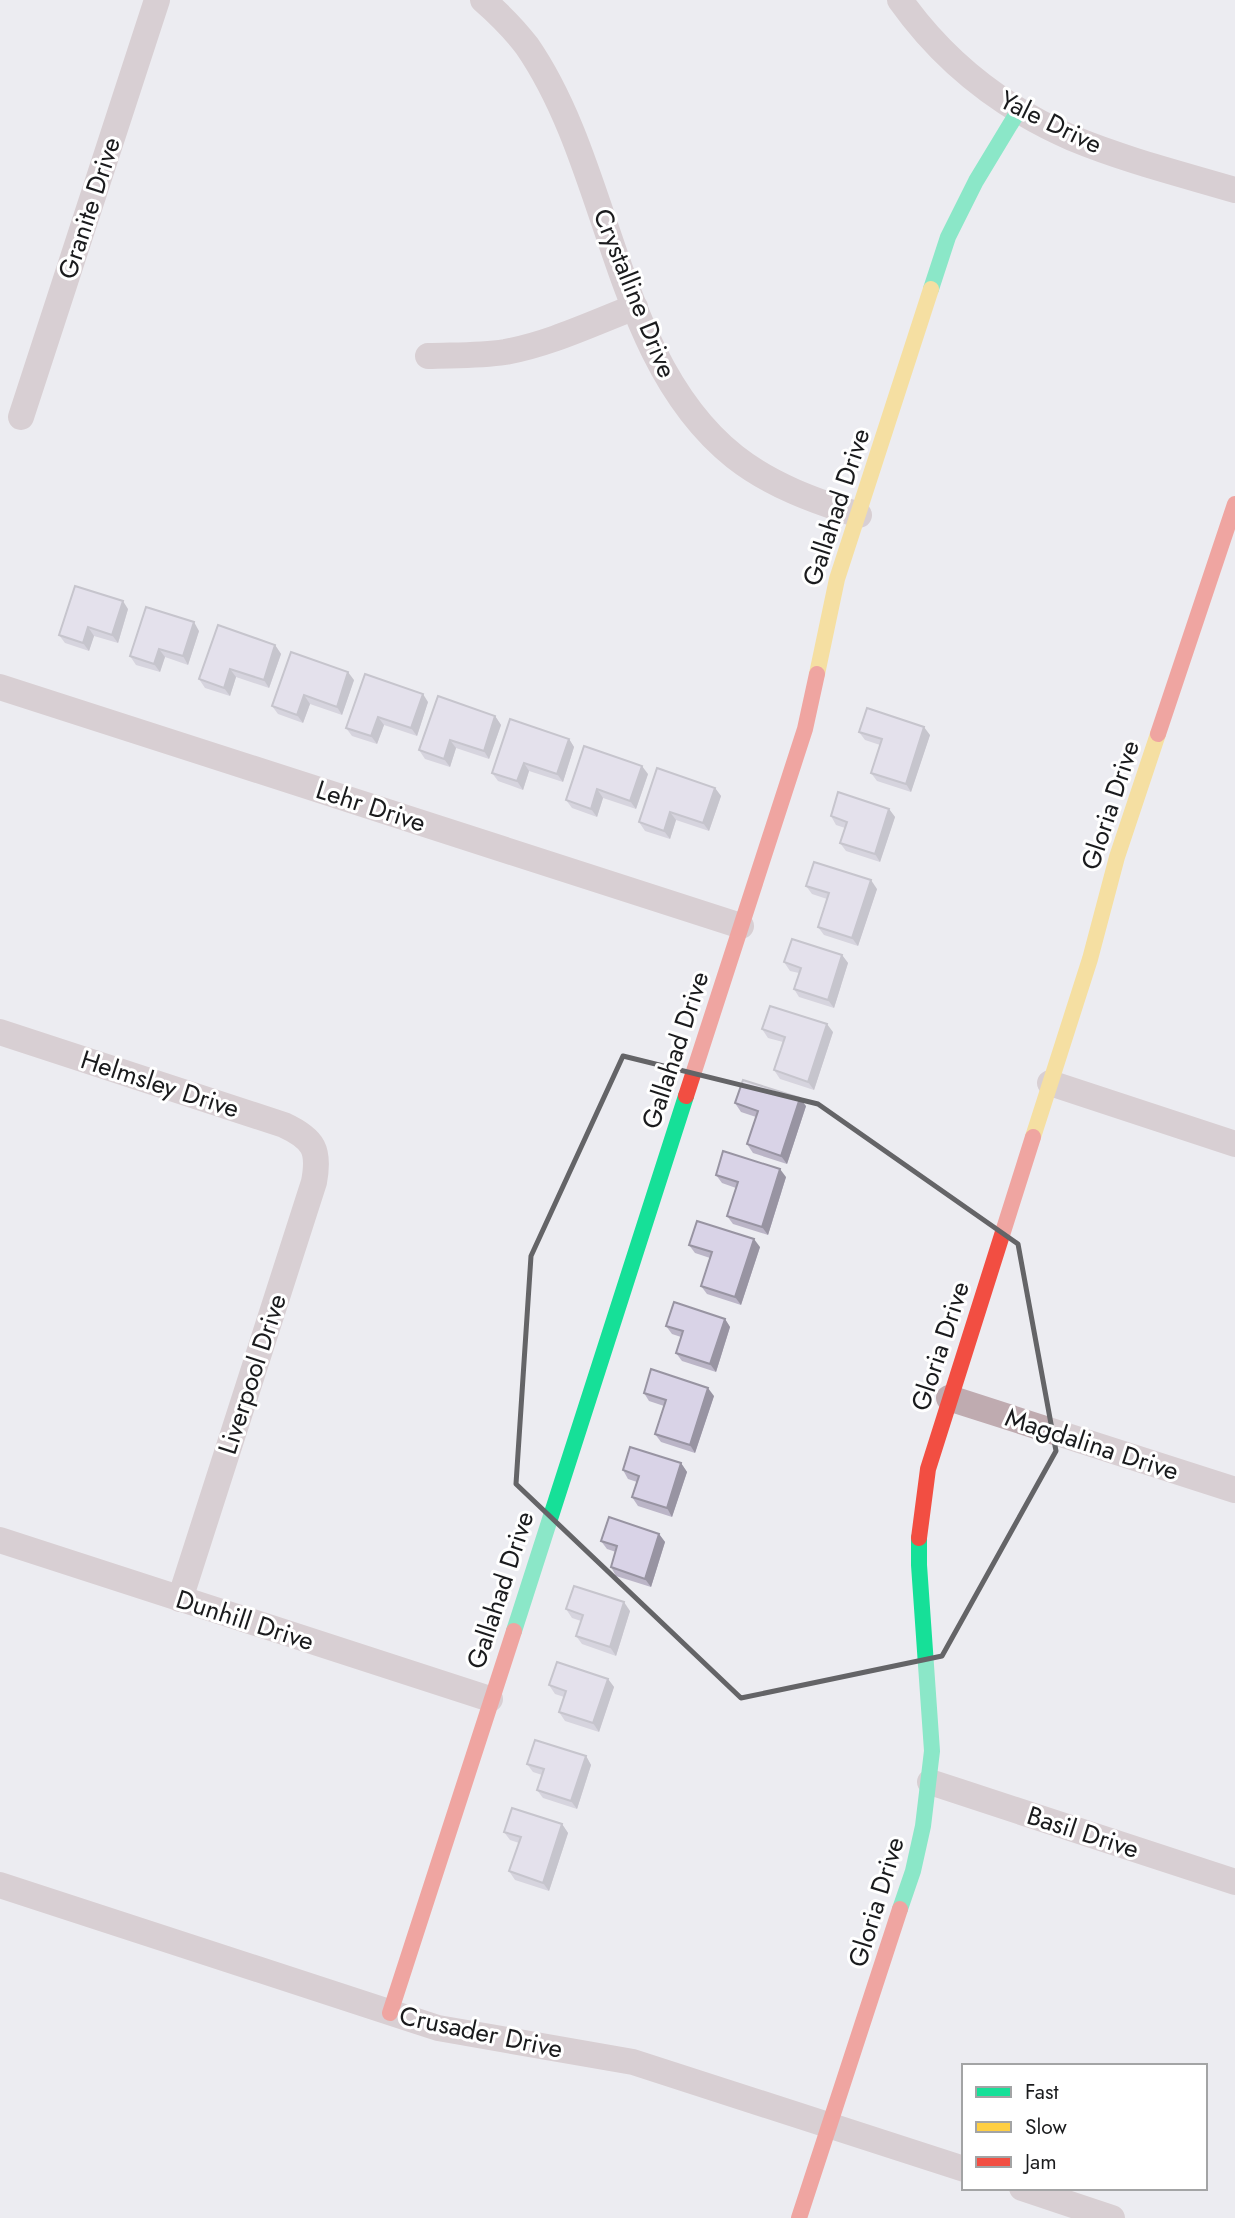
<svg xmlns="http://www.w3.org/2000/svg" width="1235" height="2218" viewBox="0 0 1235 2218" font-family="Jost,sans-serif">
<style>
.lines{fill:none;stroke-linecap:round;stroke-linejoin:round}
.street{stroke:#bfabb0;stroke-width:26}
.fast{stroke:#16e098;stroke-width:16}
.slow{stroke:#ffcf43;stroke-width:16}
.jam{stroke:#f24e42;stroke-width:16}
.wall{fill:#bbb5c7}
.shaded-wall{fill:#9894a2}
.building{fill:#d9d3e7;stroke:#9894a2;stroke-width:2}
.marked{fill:none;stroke:#646467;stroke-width:5;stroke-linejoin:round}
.labels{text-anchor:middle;stroke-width:6;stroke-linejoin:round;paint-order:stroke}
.street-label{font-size:26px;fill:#1a1b1d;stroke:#fff}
</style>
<rect width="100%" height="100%" fill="#ececf1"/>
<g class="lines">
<g class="street">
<path d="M483,0C499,14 514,29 527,46C612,169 614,361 735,457C772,486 815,501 859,515"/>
<path d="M900,0C944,62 1003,108 1072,138C1125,160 1181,174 1235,190"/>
<path d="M428,356C453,355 479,356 505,352C550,344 593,323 635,307"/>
<path d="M21,417L157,0"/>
<path d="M0,687L741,926"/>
<path d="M0,1032L284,1125C314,1139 320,1150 314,1182L180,1599"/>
<path d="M1050,1083L1235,1144"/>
<path d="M949,1398L1235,1490"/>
<path d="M0,1540L490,1699"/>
<path d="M930,1782L1235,1882"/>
<path d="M0,1885L438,2028L633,2062L964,2169"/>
<path d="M1022,2188L1112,2218"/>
</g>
<g class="fast">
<path d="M931,289L948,237L976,181L1019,110"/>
<path d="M514,1631L686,1096"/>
<path d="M900,1909L913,1871L923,1826L932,1751L919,1565V1538"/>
</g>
<g class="slow">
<path d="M817,674L837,579L931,289"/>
<path d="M1033,1137L1090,959L1117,857L1158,734"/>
</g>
<g class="jam">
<path d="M1158,734L1235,504"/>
<path d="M686,1096L805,729L817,674"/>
<path d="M919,1538L928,1469L1033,1137"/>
<path d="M390,2013L514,1631"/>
<path d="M799,2218L900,1909"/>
</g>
</g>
<g class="wall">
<path d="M128,609L118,643L94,636L89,651L65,643L59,635Z"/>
<path d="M199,631L188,665L165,657L160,672L136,665L130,656Z"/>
<path d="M275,645L281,654L269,688L236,677L230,696L205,688L199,679Z"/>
<path d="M354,680L342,715L310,704L303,723L278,714L272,706Z"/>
<path d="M428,702L417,736L384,725L377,744L352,736L346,728Z"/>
<path d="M495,716L501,725L489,759L456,748L450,767L425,759L419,750Z"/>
<path d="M859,732L930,735L911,792L877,781L871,773L880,745L865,740Z"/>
<path d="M569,739L574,747L563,782L529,771L523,790L498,781L492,773Z"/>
<path d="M648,774L636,809L603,798L597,817L572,808L566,800Z"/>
<path d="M715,788L721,796L709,831L676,820L670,839L645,831L639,822Z"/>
<path d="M889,809L895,817L880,862L846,851L840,843L845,828L836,825L831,816Z"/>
<path d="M806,886L877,889L858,946L824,935L818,927L827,899L812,894Z"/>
<path d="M842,955L848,963L834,1008L799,997L794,989L799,973L790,971L784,962Z"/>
<path d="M762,1029L833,1032L814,1090L780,1079L774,1070L783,1042L768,1038Z"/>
<path d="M735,1103L806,1106L787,1164L753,1153L747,1144L756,1117L741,1112Z"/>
<path d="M716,1175L786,1177L768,1235L733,1224L727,1216L736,1188L722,1183Z"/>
<path d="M689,1245L760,1247L741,1305L707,1294L701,1286L710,1258L695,1253Z"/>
<path d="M725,1319L730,1327L716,1372L682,1361L676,1353L681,1337L672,1334L666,1326Z"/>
<path d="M644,1393L714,1396L695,1453L661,1442L655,1434L664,1406L649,1401Z"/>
<path d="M681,1463L687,1472L672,1517L638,1506L632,1497L637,1482L628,1479L623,1470Z"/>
<path d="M659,1534L665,1542L651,1587L616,1576L611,1567L616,1552L607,1549L601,1541Z"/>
<path d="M566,1609L630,1611L616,1656L582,1644L576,1636L581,1621L572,1618Z"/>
<path d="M608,1679L614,1687L599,1732L565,1721L559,1712L564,1697L555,1694L549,1685Z"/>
<path d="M586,1756L591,1765L577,1809L543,1798L537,1790L542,1775L533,1772L527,1764Z"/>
<path d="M562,1824L568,1833L549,1891L515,1880L509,1871L519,1843L510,1840L504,1832Z"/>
</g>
<g class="shaded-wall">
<path d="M123,601L128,609L118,643L112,635Z"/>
<path d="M194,622L199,631L188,665L183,656Z"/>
<path d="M88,627L94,636L89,651L83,643Z"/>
<path d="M275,645L281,654L269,688L264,680Z"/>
<path d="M159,649L165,657L160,672L154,664Z"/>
<path d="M230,669L236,677L230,696L224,688Z"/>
<path d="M348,672L354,680L342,715L337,707Z"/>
<path d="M423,694L428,702L417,736L411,728Z"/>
<path d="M304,695L310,704L303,723L297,715Z"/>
<path d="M495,716L501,725L489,759L484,751Z"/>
<path d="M378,717L384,725L377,744L371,736Z"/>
<path d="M924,727L930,735L911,792L906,784Z"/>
<path d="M569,739L574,747L563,782L557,774Z"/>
<path d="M450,740L456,748L450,767L444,759Z"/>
<path d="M524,763L529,771L523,790L517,781Z"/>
<path d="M642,766L648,774L636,809L630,801Z"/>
<path d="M715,788L721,796L709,831L703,823Z"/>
<path d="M597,789L603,798L597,817L591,809Z"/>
<path d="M889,809L895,817L880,862L875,854Z"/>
<path d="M670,812L676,820L670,839L664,831Z"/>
<path d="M871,880L877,889L858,946L852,938Z"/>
<path d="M842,955L848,963L834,1008L828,1000Z"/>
<path d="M827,1024L833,1032L814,1090L808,1082Z"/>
<path d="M800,1098L806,1106L787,1164L781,1156Z"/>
<path d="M780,1169L786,1177L768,1235L762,1227Z"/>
<path d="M754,1239L760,1247L741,1305L735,1297Z"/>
<path d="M725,1319L730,1327L716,1372L710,1364Z"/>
<path d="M708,1388L714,1396L695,1453L690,1445Z"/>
<path d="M681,1463L687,1472L672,1517L667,1508Z"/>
<path d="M659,1534L665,1542L651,1587L645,1579Z"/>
<path d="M624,1602L630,1611L616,1656L610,1647Z"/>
<path d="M608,1679L614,1687L599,1732L593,1723Z"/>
<path d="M586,1756L591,1765L577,1809L571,1801Z"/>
<path d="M562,1824L568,1833L549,1891L543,1883Z"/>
</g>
<g class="building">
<path d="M75,586L123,601L112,635L88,627L83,643L59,635Z"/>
<path d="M146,607L194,622L183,656L159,649L154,664L130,656Z"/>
<path d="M218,625L275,645L264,680L230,669L224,688L199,679Z"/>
<path d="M291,652L348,672L337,707L304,695L297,715L272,706Z"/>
<path d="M365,674L423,694L411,728L378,717L371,736L346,728Z"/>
<path d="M438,696L495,716L484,751L450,740L444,759L419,750Z"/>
<path d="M867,708L924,727L906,784L871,773L882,739L859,732Z"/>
<path d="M510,719L569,739L557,774L524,763L517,781L492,773Z"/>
<path d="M584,746L642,766L630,801L597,789L591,809L566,800Z"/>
<path d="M657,768L715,788L703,823L670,812L664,831L639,822Z"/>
<path d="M838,792L889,809L875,854L840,843L847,822L831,816Z"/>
<path d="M814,862L871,880L852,938L818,927L829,893L806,886Z"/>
<path d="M792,939L842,955L828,1000L794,989L801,968L784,962Z"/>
<path d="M770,1006L827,1024L808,1082L774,1070L785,1037L762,1029Z"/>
<path d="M743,1080L800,1098L781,1156L747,1144L758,1111L735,1103Z"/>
<path d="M723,1151L780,1169L762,1227L727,1216L738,1182L716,1175Z"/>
<path d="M697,1221L754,1239L735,1297L701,1286L712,1252L689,1245Z"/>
<path d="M674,1302L725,1319L710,1364L676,1353L683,1331L666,1326Z"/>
<path d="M651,1369L708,1388L690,1445L655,1434L666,1400L644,1393Z"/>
<path d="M630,1447L681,1463L667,1508L632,1497L639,1476L623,1470Z"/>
<path d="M609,1517L659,1534L645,1579L611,1567L617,1546L601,1541Z"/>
<path d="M574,1586L624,1602L610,1647L576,1636L583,1615L566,1609Z"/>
<path d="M557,1662L608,1679L593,1723L559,1712L566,1691L549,1685Z"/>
<path d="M535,1740L586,1756L571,1801L537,1790L544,1769L527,1764Z"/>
<path d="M512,1808L562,1824L543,1883L509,1871L521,1837L504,1832Z"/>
</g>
<path d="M0 0H1235V2218H0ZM623,1056L818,1104L1018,1244L1056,1451L942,1656L741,1698L516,1484L531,1256Z" fill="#ececf1" fill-opacity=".55" fill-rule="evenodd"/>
<path class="marked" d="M623,1056L818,1104L1018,1244L1056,1451L942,1656L741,1698L516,1484L531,1256Z"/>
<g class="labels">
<g class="street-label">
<text transform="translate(1051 122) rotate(26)" y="9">Yale Drive</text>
<text transform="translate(89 208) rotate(-72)" y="9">Granite Drive</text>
<text transform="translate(635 293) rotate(68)" y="9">Crystalline Drive</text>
<text transform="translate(836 507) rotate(-72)" y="9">Gallahad Drive</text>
<text transform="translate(1110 805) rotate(-72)" y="9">Gloria Drive</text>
<text transform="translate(371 806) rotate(18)" y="9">Lehr Drive</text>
<text transform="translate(675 1050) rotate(-72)" y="9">Gallahad Drive</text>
<text transform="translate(160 1084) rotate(18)" y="9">Helmsley Drive</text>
<text transform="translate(940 1346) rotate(-72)" y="9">Gloria Drive</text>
<text transform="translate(252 1374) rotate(-72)" y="9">Liverpool Drive</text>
<text transform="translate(1092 1444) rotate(18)" y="9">Magdalina Drive</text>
<text transform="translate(500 1590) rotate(-72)" y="9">Gallahad Drive</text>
<text transform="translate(245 1620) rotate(18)" y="9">Dunhill Drive</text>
<text transform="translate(1083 1832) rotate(18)" y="9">Basil Drive</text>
<text transform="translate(876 1902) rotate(-73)" y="9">Gloria Drive</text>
<text transform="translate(481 2032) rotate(12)" y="9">Crusader Drive</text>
</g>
</g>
<rect x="962" y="2064" width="245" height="126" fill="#ffffff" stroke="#a3a4a5" stroke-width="2"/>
<rect x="976" y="2087" width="35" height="10" fill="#16e098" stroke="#a3a4a5" stroke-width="2"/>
<text x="1025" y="2099" font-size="21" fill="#1a1b1d">Fast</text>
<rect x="976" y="2122" width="35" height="10" fill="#ffcf43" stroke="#a3a4a5" stroke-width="2"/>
<text x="1025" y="2134" font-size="21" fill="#1a1b1d">Slow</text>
<rect x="976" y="2157" width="35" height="10" fill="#f24e42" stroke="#a3a4a5" stroke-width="2"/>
<text x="1025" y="2169" font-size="21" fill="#1a1b1d">Jam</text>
</svg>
